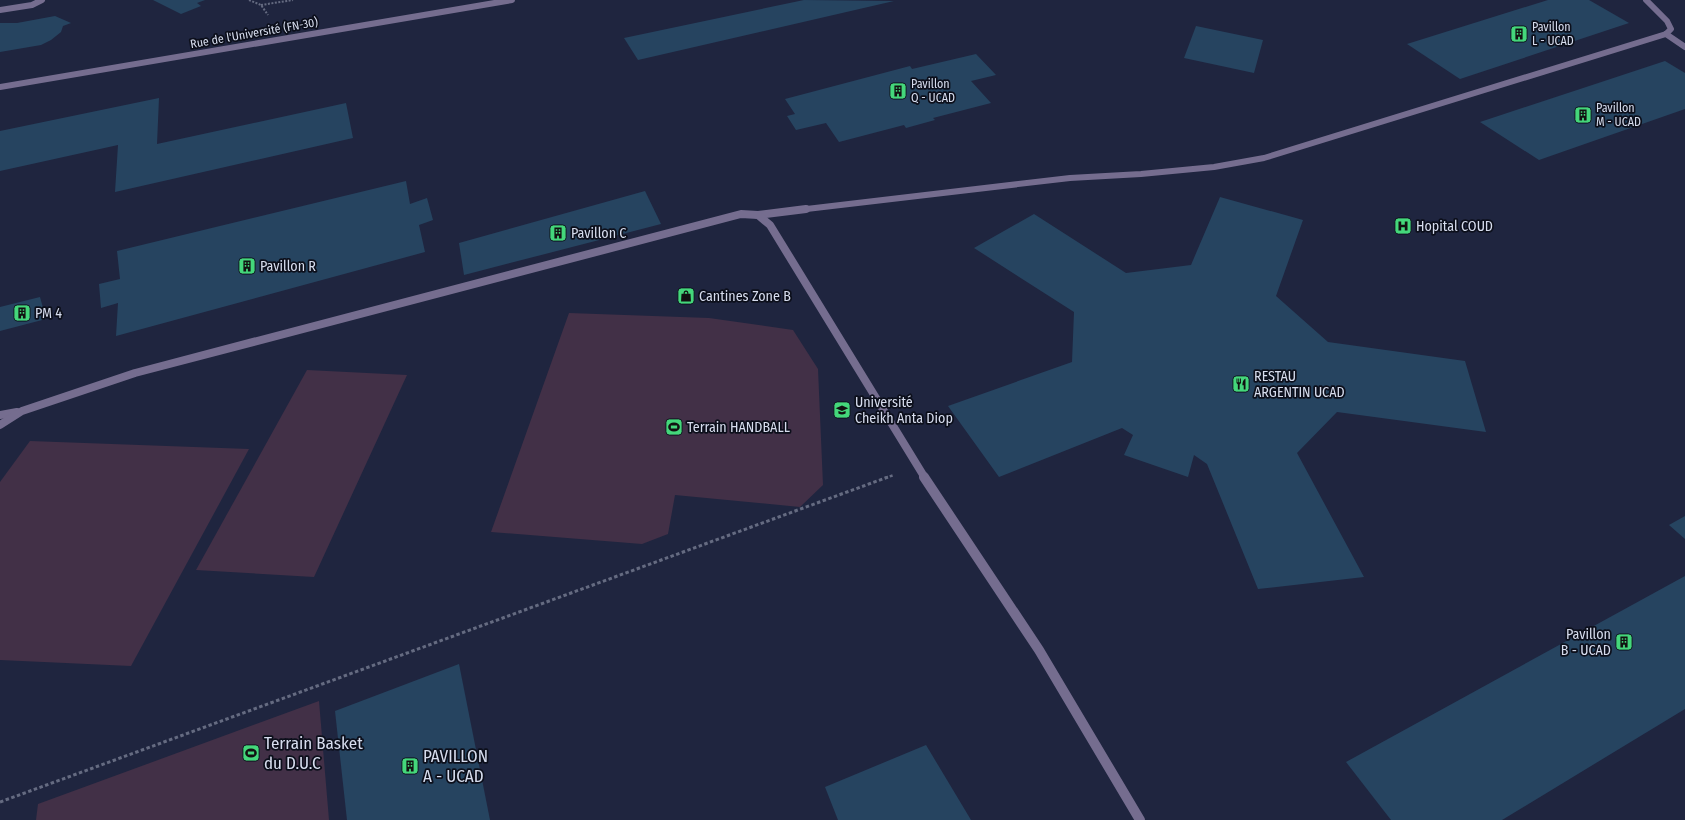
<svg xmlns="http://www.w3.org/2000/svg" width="1685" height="820" viewBox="0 0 1685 820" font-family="'Fira Sans Condensed',sans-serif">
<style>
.green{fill:#423047}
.building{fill:#264460}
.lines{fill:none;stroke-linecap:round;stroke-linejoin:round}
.path-far2{stroke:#656b81;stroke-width:2;stroke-dasharray:2 1.5;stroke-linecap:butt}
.path-far1{stroke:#656b81;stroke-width:2.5;stroke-dasharray:3 2;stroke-linecap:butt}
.path{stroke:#656b81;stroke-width:3;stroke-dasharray:3.5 2.5;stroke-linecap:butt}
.service-far2{stroke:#756d8f;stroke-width:6}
.service-far1{stroke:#756d8f;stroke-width:8}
.service{stroke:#756d8f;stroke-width:10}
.minor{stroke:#756d8f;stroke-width:6}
.labels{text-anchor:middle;stroke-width:3.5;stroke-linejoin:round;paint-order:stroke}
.far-poi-label{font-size:12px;fill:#d7ddee;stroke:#0c0f1b;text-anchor:start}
.far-street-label{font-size:12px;fill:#d7ddee;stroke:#0c0f1b}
.poi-label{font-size:14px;fill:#d7ddee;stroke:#0c0f1b;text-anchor:start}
.near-poi-label{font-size:17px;fill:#d7ddee;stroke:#0c0f1b;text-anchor:start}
</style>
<rect width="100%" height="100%" fill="#1f253f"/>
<g class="green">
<path d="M569,313L709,318L793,330L818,369L823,485L800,507L675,495L668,534L642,544L491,532Z"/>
<path d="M307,370L407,375L314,577L196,570Z"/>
<path d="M30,441L249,449L131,666L0,660V482Z"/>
<path d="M319,701L329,820H36L38,804Z"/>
</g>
<g class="building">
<path d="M153,0H205L197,3L201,6L181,14Z"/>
<path d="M804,0L894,1L638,60L624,38Z"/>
<path d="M1548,0H1589L1629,23L1460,79L1407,44Z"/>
<path d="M55,16L71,23L63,26L61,32L51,40L41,45L0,52V23H17Z"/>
<path d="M1196,26L1263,40L1254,73L1184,58Z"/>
<path d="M976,54L996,75L971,81L991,103L933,118L935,120L906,128L904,125L839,142L826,123L796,130L787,116L795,114L785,99L910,66L912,69Z"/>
<path d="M1665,61L1685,73V109L1539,160L1480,122Z"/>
<path d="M159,98L157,144L346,103L353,138L115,192L118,145L0,171V131Z"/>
<path d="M406,181L410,204L427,198L433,220L419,225L425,252L116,336L118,303L101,308L99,284L120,279L117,251Z"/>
<path d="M645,191L661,224L464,275L459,243Z"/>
<path d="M1220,197L1303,220L1276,296L1328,342L1465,361L1486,432L1337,412L1297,453L1364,577L1258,589L1207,464L1194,455L1188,477L1124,455L1133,435L1122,428L999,477L948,406L1072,362L1074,312L974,248L1034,214L1126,273L1191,265Z"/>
<path d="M40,297L46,319L0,331V307Z"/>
<path d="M1685,516V539L1669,525Z"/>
<path d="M1685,576V709L1502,820H1391L1346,762Z"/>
<path d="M459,664L490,820H347L335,711Z"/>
<path d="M926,745L971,820H838L825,787Z"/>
</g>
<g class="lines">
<g class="path-far2">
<path d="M249,0L261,5L268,15"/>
<path d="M261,5L293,0"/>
</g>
<path class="path-far1" d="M885,478L894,475"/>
<path class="path" d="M0,802L888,477"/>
<g class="service-far2">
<path d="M0,10L32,5L42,0"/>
<path d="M1666,34L1685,47"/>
<path d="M798,210L1070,178L1141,174L1214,167L1264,158L1666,34L1671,29L1667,21L1646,0"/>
</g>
<g class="service-far1">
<path d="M758,215L806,209"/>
<path d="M0,415L17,412"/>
<path d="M0,425L22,411L135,373L741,214L758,215L770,225L925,478"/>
</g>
<path class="service" d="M924,477L1039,650L1140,820"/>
<path class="minor" d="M0,87L512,0"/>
</g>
<defs>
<g id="building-square" transform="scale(0.9)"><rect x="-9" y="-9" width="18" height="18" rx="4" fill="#44d77b" stroke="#0c0f1b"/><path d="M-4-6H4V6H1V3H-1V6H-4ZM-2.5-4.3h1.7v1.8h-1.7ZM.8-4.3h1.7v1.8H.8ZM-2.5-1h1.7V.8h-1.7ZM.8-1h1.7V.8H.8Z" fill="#111"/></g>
<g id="hospital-square" transform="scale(0.9)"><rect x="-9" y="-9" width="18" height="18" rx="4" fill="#44d77b" stroke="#0c0f1b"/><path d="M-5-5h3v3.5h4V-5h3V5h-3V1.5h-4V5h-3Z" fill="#111"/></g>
<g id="shop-square" transform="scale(0.9)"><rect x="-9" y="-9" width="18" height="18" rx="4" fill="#44d77b" stroke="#0c0f1b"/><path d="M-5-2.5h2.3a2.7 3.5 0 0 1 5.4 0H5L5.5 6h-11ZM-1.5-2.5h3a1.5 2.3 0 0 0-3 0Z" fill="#111"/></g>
<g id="restaurant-square" transform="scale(0.9)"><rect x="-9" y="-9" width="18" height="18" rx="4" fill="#44d77b" stroke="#0c0f1b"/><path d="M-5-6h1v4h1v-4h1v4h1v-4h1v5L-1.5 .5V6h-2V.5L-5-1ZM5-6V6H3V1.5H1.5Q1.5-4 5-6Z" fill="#111"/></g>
<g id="university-square" transform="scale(0.9)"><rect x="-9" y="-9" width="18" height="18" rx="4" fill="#44d77b" stroke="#0c0f1b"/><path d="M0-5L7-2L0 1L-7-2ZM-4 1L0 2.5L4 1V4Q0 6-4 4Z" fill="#111"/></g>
<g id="stadium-square" transform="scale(0.9)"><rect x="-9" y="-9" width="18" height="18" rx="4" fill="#44d77b" stroke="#0c0f1b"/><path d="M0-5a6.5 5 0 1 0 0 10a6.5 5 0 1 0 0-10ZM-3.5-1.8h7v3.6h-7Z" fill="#111"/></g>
</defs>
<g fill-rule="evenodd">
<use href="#building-square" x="1519" y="34"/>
<use href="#building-square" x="898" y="91"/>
<use href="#building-square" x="1583" y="115"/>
<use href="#hospital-square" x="1403" y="226"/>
<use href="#building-square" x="558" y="233"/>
<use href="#building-square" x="247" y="266"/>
<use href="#shop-square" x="686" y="296"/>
<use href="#building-square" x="22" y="313"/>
<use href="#restaurant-square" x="1241" y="384"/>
<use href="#university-square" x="842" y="410"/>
<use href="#stadium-square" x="674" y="427"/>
<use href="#building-square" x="1624" y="642"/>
<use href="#stadium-square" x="251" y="753"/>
<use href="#building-square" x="410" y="766"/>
</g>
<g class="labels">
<g class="far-poi-label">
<text x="1532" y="31">Pavillon<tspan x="1532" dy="14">L - UCAD</tspan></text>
<text x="911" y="88">Pavillon<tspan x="911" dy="14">Q - UCAD</tspan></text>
<text x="1596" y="112">Pavillon<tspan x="1596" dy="14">M - UCAD</tspan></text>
</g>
<g class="far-street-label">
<text transform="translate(254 33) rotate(-10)" y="4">Rue de l'Université (FN-30)</text>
</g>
<g class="poi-label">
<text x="1416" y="231">Hopital COUD</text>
<text x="571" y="238">Pavillon C</text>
<text x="260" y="271">Pavillon R</text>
<text x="699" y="301">Cantines Zone B</text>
<text x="35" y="318">PM 4</text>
<text x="1254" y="381">RESTAU<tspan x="1254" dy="16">ARGENTIN UCAD</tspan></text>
<text x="855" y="407">Université<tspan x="855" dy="16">Cheikh Anta Diop</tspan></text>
<text x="687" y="432">Terrain HANDBALL</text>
<text x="1611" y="639" text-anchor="end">Pavillon<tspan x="1611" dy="16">B - UCAD</tspan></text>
</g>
<g class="near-poi-label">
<text x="264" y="749">Terrain Basket<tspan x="264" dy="20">du D.U.C</tspan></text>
<text x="423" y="762">PAVILLON<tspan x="423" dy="20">A - UCAD</tspan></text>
</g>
</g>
</svg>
